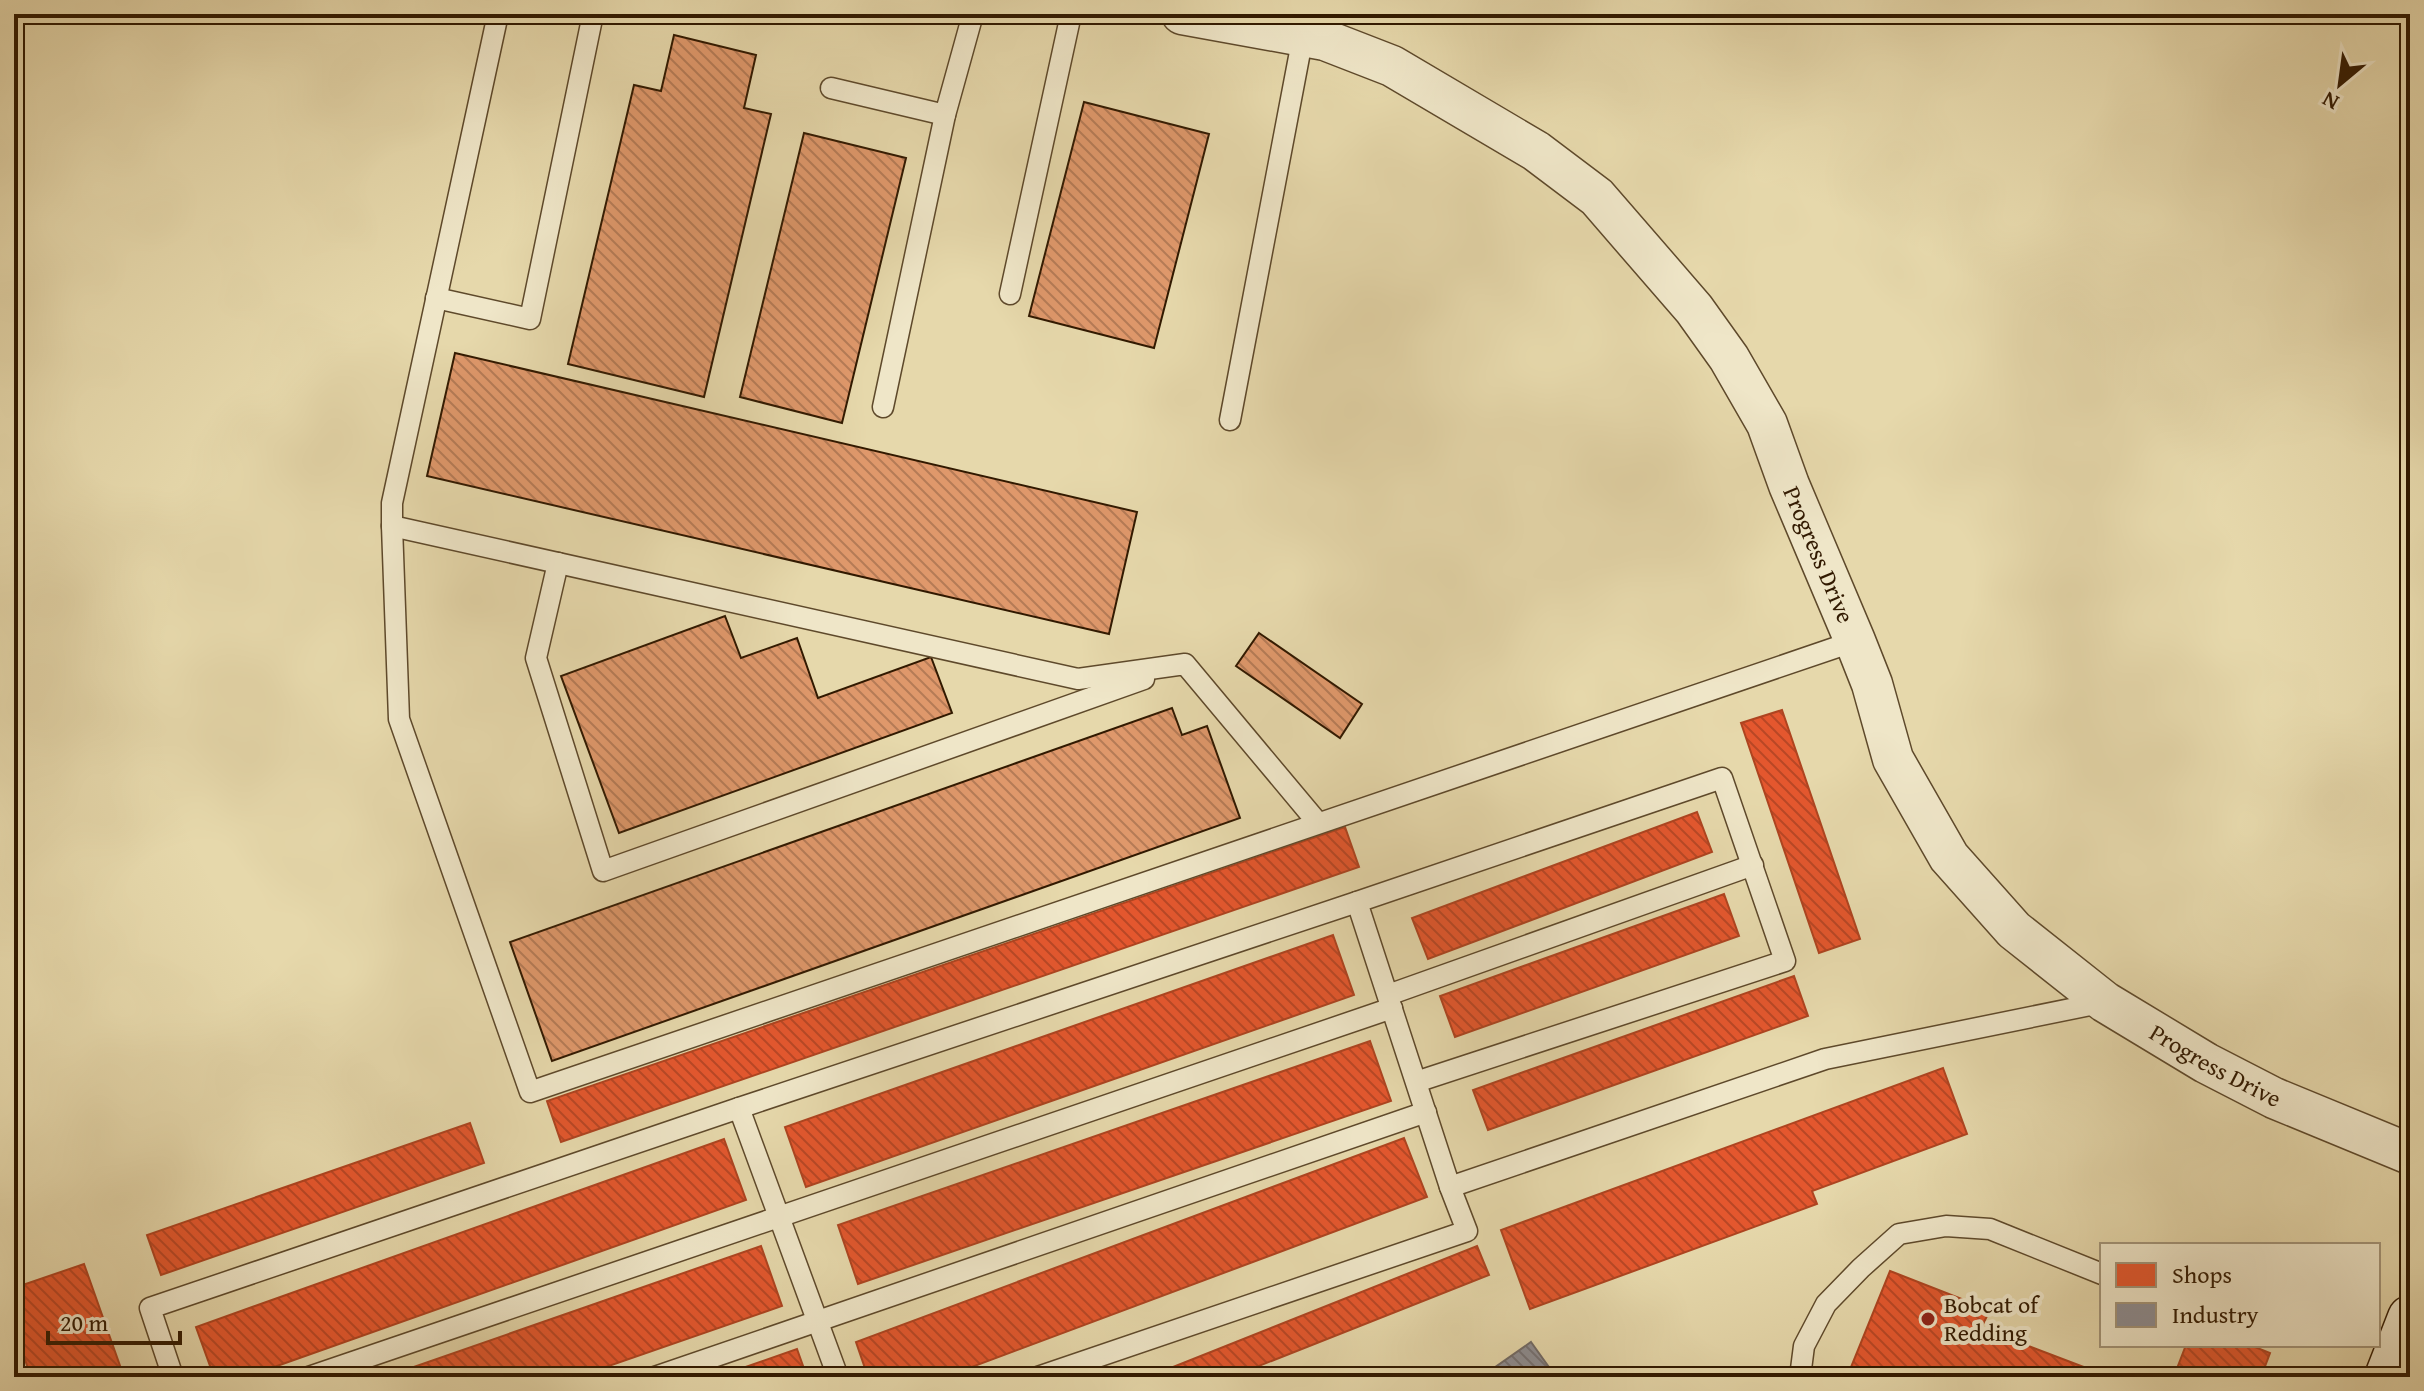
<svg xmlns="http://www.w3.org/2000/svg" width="2424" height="1391" viewBox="0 0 2424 1391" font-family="'Gentium Book Plus',serif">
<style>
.shops{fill:url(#shops-back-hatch);stroke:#ae4420;stroke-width:2}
.industry{fill:url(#industry-back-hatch);stroke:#716a66;stroke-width:2}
.building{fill:url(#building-back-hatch);stroke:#311900;stroke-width:2}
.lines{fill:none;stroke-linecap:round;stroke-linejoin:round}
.lane-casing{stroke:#5e492b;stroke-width:23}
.street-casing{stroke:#5e492b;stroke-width:43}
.secondary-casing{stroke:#311900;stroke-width:47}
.lane{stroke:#efe6c8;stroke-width:20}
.street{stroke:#efe6c8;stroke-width:40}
.secondary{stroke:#efe6c8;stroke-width:44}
.poi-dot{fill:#8f2418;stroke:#efe6c8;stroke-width:3}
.labels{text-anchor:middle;stroke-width:8;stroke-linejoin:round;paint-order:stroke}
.street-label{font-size:24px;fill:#311900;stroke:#efe6c8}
.poi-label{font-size:24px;fill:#311900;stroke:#efe6c8;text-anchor:start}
</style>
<defs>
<pattern id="shops-back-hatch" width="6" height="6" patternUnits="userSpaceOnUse" patternTransform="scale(2)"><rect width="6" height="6" fill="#e4572e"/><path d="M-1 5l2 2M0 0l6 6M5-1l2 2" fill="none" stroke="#b94725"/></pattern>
<pattern id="industry-back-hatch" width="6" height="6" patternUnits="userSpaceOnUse" patternTransform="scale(2)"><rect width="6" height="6" fill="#8d8d92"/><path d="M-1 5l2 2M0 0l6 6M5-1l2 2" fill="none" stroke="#747275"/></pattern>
<pattern id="building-back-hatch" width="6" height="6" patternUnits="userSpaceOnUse" patternTransform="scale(2)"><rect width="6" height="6" fill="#df986b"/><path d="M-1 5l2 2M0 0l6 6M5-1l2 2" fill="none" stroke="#b57b56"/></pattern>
</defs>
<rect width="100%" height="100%" fill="#e6d8ab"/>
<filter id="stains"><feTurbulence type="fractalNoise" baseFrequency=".0025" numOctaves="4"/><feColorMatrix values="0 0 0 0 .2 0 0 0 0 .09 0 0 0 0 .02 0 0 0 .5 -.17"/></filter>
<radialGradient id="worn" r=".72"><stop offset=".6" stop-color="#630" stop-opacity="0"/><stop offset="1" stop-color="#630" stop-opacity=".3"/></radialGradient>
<g class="shops">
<path d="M1782,710L1860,939L1819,953L1741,723Z"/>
<path d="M1697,812L1712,852L1428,959L1412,918Z"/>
<path d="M1345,827L1359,867L561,1142L547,1101Z"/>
<path d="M1724,894L1739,936L1455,1037L1440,996Z"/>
<path d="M1333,935L1354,995L806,1187L785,1127Z"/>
<path d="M1794,976L1808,1016L1488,1130L1473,1090Z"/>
<path d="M1370,1041L1391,1101L858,1284L838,1225Z"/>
<path d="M1943,1068L1967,1134L1812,1191L1817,1204L1530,1309L1501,1230Z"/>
<path d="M470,1123L484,1163L161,1275L147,1235Z"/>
<path d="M1404,1138L1427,1197L945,1377H868L856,1342Z"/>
<path d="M724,1139L746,1200L246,1377H214L196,1327Z"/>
<path d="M761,1246L782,1306L577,1377H385Z"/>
<path d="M1477,1246L1489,1275L1231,1377H1148Z"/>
<path d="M84,1264L124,1377H31L14,1328V1288Z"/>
<path d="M1890,1271L1990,1310L1981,1328L2110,1377H1847Z"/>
<path d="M2186,1345H2250L2270,1353L2261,1377H2149L2168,1368L2176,1371Z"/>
<path d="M797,1349L807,1377H717Z"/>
</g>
<path class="industry" d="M1531,1342L1556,1377H1481Z"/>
<g class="building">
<path d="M674,35L756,55L744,108L771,114L704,397L568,364L634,85L661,91Z"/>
<path d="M1084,102L1209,134L1154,348L1029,316Z"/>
<path d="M804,133L906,158L842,423L740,397Z"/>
<path d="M455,353L1137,512L1109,634L427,476Z"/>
<path d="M725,616L741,658L797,638L818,698L931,657L952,713L619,833L561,676Z"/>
<path d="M1259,633L1362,704L1340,738L1236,666Z"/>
<path d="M1172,708L1182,735L1207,726L1240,818L552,1061L510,942Z"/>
</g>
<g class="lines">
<g class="lane-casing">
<g id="lane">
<path d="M498,14L392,503V526L399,719L530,1092L1855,641"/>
<path d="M831,88L945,115L973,14"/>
<path d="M1010,294L1071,14"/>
<path d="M436,298L530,319L593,14"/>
<path d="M883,407L945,115"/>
<path d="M1230,420L1303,36"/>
<path d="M392,526L1078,679L1185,664L1318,823"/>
<path d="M558,563L536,658L603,871L1144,679"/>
<path d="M1388,995L1753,865"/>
<path d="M1416,1082L1785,961L1722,778L1357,902L1450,1187L1825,1059L2105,1002"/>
<path d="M173,1377L150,1308L739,1108"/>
<path d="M309,1377L1392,1008"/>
<path d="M655,1377L1426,1112"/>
<path d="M838,1377L739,1108L1357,902"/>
<path d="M1038,1377L1467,1231L1450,1187"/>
<path d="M1800,1377L1804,1346L1826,1304L1861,1268L1899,1234L1946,1226L1990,1229L2102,1274"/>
</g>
</g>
<g class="street-casing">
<g id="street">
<path id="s1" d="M1182,14L1325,40L1392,66L1536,151L1597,197L1694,309L1729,358L1767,424L1789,485L1855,641L1872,684L1893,759L1949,857L2014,930L2105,1002L2206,1063L2274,1098L2410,1154"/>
</g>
</g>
<g class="secondary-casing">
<path id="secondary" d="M2387,1377L2410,1318"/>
</g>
<use href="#lane" class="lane"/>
<use href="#street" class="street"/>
<use href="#secondary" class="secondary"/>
</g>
<circle class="poi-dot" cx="1928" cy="1319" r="8"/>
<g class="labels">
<g class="street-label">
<text dy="8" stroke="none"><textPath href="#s1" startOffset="886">Progress Drive</textPath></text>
<text dy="8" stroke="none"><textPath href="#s1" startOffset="1558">Progress Drive</textPath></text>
</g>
<g class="poi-label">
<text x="1944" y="1313">Bobcat of<tspan x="1944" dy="28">Redding</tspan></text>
</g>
</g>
<rect width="2424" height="1391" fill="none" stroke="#e6d8ab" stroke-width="48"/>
<rect x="16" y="16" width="2392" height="1359" fill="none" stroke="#311900" stroke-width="4"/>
<rect x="24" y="24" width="2376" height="1343" fill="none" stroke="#311900" stroke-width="2"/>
<rect x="2100" y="1243" width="280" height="104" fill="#efe6c8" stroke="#a39478" stroke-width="2"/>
<rect x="2116" y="1263" width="40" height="24" fill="#e4572e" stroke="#a39478" stroke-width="2"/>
<text x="2172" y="1283" font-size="24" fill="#311900">Shops</text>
<rect x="2116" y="1303" width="40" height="24" fill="#8d8d92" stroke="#a39478" stroke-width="2"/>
<text x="2172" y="1323" font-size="24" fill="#311900">Industry</text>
<g transform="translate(2340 84) rotate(209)" stroke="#efe6c8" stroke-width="6" paint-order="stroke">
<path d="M0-6L14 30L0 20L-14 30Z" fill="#311900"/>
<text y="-12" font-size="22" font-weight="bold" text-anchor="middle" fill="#311900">N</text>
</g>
<path d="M48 1331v12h132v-12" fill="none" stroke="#311900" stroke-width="4"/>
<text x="60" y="1331" font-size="24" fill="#311900" stroke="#efe6c8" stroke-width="6" paint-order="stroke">20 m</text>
<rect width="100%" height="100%" filter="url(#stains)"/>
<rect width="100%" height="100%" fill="url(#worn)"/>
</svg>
